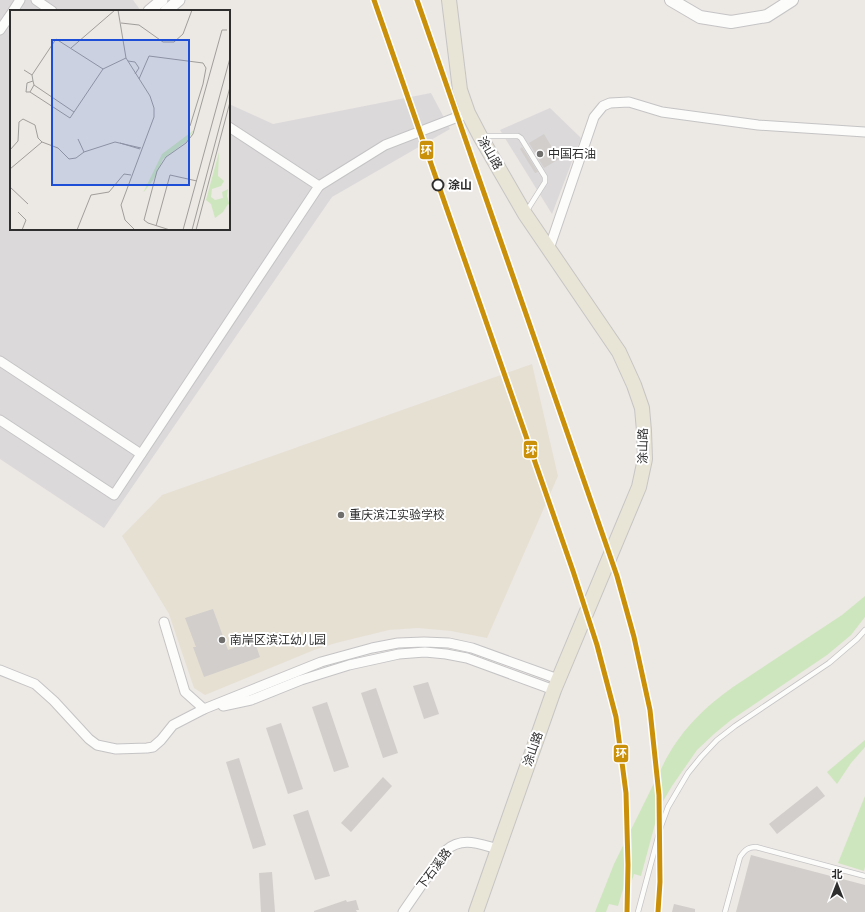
<svg xmlns="http://www.w3.org/2000/svg" width="865" height="912" viewBox="0 0 865 912" font-family="'Fira Sans Condensed','Noto Sans SC',sans-serif">
<style>
.industrial{fill:#dcd9db}
.education{fill:#e6e0d3}
.green{fill:#cee6be}
.building{fill:#d1cecb}
.lines{fill:none;stroke-linecap:round;stroke-linejoin:round}
.service-casing{stroke:#c5c4c5;stroke-width:6}
.minor-casing{stroke:#c5c4c5;stroke-width:11}
.tertiary-casing{stroke:#c5c4c5;stroke-width:13}
.secondary-casing{stroke:#c5c4c5;stroke-width:14}
.primary-casing{stroke:#c6c5c4;stroke-width:16}
.service{stroke:#fcfcfb;stroke-width:4.5}
.minor{stroke:#fcfcfb;stroke-width:9}
.tertiary{stroke:#fcfcfb;stroke-width:11}
.secondary{stroke:#fcfcfb;stroke-width:12}
.primary{stroke:#e8e4d6;stroke-width:14}
.metro-1-casing{stroke:#fff;stroke-width:8}
.metro-1{stroke:#cb9009;stroke-width:5}
.poi-dot{fill:#706f6e;stroke:#fff;stroke-width:1.5}
.stop-dot{fill:#fff;stroke:#2e2e2e;stroke-width:2}
.labels{text-anchor:middle;stroke-width:4;stroke-linejoin:round;paint-order:stroke}
.street-label{font-size:12px;fill:#2e2e2e;stroke:#fff}
.poi-label{font-size:12px;fill:#2e2e2e;stroke:#fff;text-anchor:start}
.stop-label{font-size:12px;font-weight:bold;fill:#2e2e2e;stroke:#fff;text-anchor:start}
.inset-road{fill:none;stroke:#a09e9b;stroke-width:1}
.view{fill:#1d4ed8;fill-opacity:0.15;stroke:#1d4ed8;stroke-width:2}
.inset-edge{fill:none;stroke:#2e2e2e;stroke-width:2}
.line-badge{stroke:#fff;stroke-width:1.5}
.badge-label{font-size:11px;text-anchor:middle;font-weight:bold;fill:#fff}
</style>
<rect width="100%" height="100%" fill="#ece8e4"/>
<g class="industrial">
<path d="M0,0H133L141,11H11V229H229V104L273,124L431,93L450,129L332,197L104,528L0,459Z"/>
<path d="M550,108L581,138L552,214L500,130Z"/>
</g>
<path class="education" d="M532,364L558,476L487,638L451,631L418,628L389,630L336,643L314,650L205,695L194,688L169,614L122,536L162,495Z"/>
<g class="green">
<path d="M865,596V617L851,635L827,655L731,720L714,734L697,750L672,786L662,803L655,824L641,876L634,874L630,887L624,886L618,906L609,904L606,912H595L614,864L666,759C684,727 704,708 733,687L842,615Z"/>
<path d="M865,740V747L851,763L837,784L827,772Z"/>
<path d="M865,796V867L864,871L838,863Z"/>
</g>
<g class="building">
<path d="M544,134L559,159L544,168L529,143Z"/>
<path d="M522,147L538,172L535,173L520,149Z"/>
<path d="M213,609L228,650L254,640L260,657L204,677L193,647H196L185,618Z"/>
<path d="M428,682L439,714L424,719L413,686Z"/>
<path d="M376,688L398,753L383,758L361,693Z"/>
<path d="M327,702L349,767L334,772L312,707Z"/>
<path d="M281,723L303,789L288,794L266,728Z"/>
<path d="M239,758L266,845L253,849L226,762Z"/>
<path d="M383,777L392,786L351,832L341,823Z"/>
<path d="M817,786L825,796L777,834L769,824Z"/>
<path d="M308,810L330,876L315,880L293,815Z"/>
<path d="M751,855L865,885V912H736Z"/>
<path d="M272,872L275,912H261L259,873Z"/>
<path d="M346,900L347,902L356,900L359,910H356L357,912H314V911Z"/>
<path d="M674,904L695,909V912H672Z"/>
</g>
<g class="lines">
<g class="service-casing">
<g id="service">
<path d="M484,136H518L521,138L545,177V182L526,212"/>
<path d="M638,912L661,826L668,807L688,773L701,757L717,740L735,726L829,663L857,639L865,630"/>
<path d="M725,912L740,857C745,850 748,847 756,847L865,876"/>
</g>
</g>
<g class="minor-casing">
<g id="minor">
<path d="M36,0L52,11"/>
<path d="M13,11L20,0"/>
<path d="M0,30L11,14"/>
<path d="M319,186L385,145L468,113"/>
<path d="M549,249L594,117L603,106L610,103L629,102L662,112L758,125L865,132"/>
<path d="M0,361L141,454"/>
<path d="M0,420L114,495L319,186L229,127"/>
<path d="M164,622L185,692L204,709"/>
<path d="M0,670L35,684L54,701L89,739L97,745L116,749L147,748L153,747L161,740L173,725L204,709L321,662L372,648L398,643L424,642L449,643L472,648L558,679"/>
<path d="M223,706L251,700L301,680L349,665L399,654L425,652L446,654L467,658L554,690"/>
<path d="M403,912L445,851C462,836 479,844 498,849"/>
</g>
</g>
<g class="tertiary-casing">
<g id="tertiary">
<path d="M149,11L162,0"/>
<path d="M166,11L179,0"/>
</g>
</g>
<g class="secondary-casing">
<path id="secondary" d="M671,0L700,17L731,22L767,16L792,0"/>
</g>
<g class="primary-casing">
<path id="primary" d="M449,0L460,90L468,113L480,136L525,214L619,352L634,385L642,408L644,431L645,459L639,487L554,690L476,912"/>
</g>
<use href="#service" class="service"/>
<use href="#minor" class="minor"/>
<use href="#tertiary" class="tertiary"/>
<use href="#secondary" class="secondary"/>
<use href="#primary" class="primary"/>
<g class="metro-1-casing">
<g id="metro-1">
<path d="M374,0L573,571L597,645L616,717L626,793L628,865L627,912"/>
<path d="M417,0L617,576L634,637L650,710L659,795L660,882L658,912"/>
</g>
</g>
<use href="#metro-1" class="metro-1"/>
</g>
<g class="poi-dot">
<circle cx="540" cy="154" r="4"/>
<circle cx="341" cy="515" r="4"/>
<circle cx="222" cy="640" r="4"/>
</g>
<circle class="stop-dot" cx="438" cy="185" r="5.5"/>
<g class="labels">
<g class="street-label">
<text transform="translate(490 153) rotate(60)" y="4">涂山路</text>
<text transform="translate(643 446) rotate(-89)" y="4">涂山路</text>
<text transform="translate(533 749) rotate(-71)" y="4">涂山路</text>
<text transform="translate(434 869) rotate(-53)" y="4">下石溪路</text>
</g>
<g class="poi-label">
<text x="548" y="158">中国石油</text>
<text x="349" y="519">重庆滨江实验学校</text>
<text x="230" y="644">南岸区滨江幼儿园</text>
</g>
<g class="stop-label">
<text x="448" y="189">涂山</text>
</g>
</g>
<g transform="translate(10 10)">
<rect width="220" height="220" fill="#ece8e4"/>
<path d="M184,120L177,131L153,149L144,169L133,183L152,144ZM209,142L208,166L214,171L211,176L202,179L201,187L205,190L213,188L212,182L218,179L217,186L220,196L218,194L213,202L205,208L201,194L196,190Z" fill="#cee6be"/>
<path class="inset-road" d="M108,0L116,48L140,86L144,98V107L111,195L115,210L125,220M111,13L129,15L153,32H164L173,24L182,0M61,38L105,0M118,51L125,52L129,58L125,64M93,59L116,48M14,60L22,65L23,71M129,69L139,46L193,53L196,58L193,74L180,116M24,75L20,82H16L17,73L23,71L24,75L64,102M20,82L60,108L93,59L46,29L22,65M68,129L74,142M110,133L130,139M0,140L8,131L9,112L13,109L25,115L28,128L32,132L48,138L59,149L66,148L74,142L105,132L131,138M0,159L32,132M0,177L18,194M8,202L16,210L12,220M146,216L160,165L187,171M67,220L81,185L99,182L114,164L121,165M160,220L138,213L134,210L147,161L156,147L176,133L183,124L212,20H217M173,220L220,48M182,220L220,77M186,220L220,92"/>
<path class="view" d="M42,30H179V175H42Z"/>
<rect width="220" height="220" class="inset-edge"/>
</g>
<g class="line-badge">
<rect x="419" y="140" width="15" height="20" rx="4" fill="#cb9009"/>
<rect x="523" y="440" width="15" height="19" rx="4" fill="#cb9009"/>
<rect x="613" y="744" width="16" height="19" rx="4" fill="#cb9009"/>
</g>
<g class="badge-label">
<text x="426" y="154">环</text>
<text x="531" y="454">环</text>
<text x="621" y="757">环</text>
</g>
<g transform="translate(837 884)" stroke="#ffffff" stroke-width="3" paint-order="stroke">
<path d="M0-3L7 15L0 10L-7 15Z" fill="#2e2e2e"/>
<text y="-6" font-size="11" font-weight="bold" text-anchor="middle" fill="#2e2e2e">北</text>
</g>
</svg>
